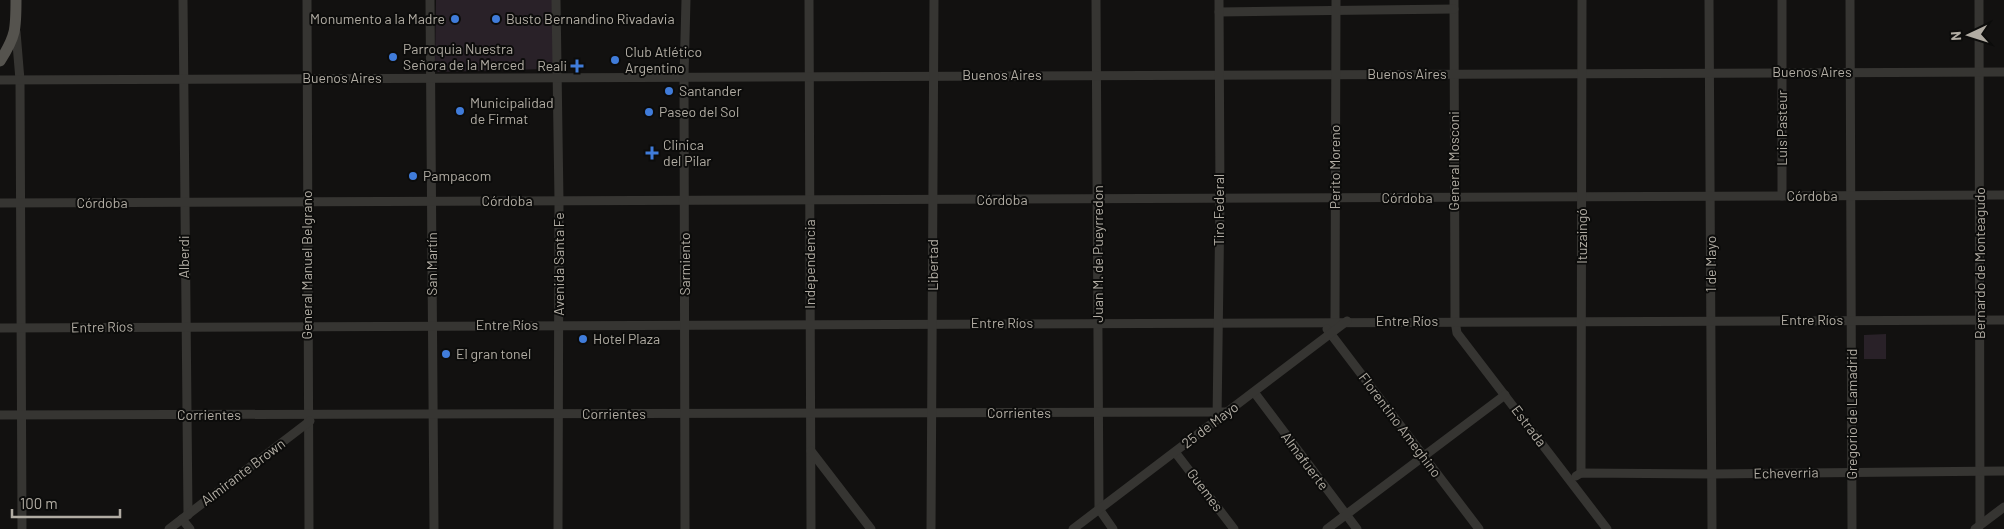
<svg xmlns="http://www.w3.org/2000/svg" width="2004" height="529" viewBox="0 0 2004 529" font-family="Barlow,sans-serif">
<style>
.green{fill:#292128}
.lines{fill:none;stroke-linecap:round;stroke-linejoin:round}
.minor{stroke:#363532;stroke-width:9}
.major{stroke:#55534e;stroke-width:11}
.poi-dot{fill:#407cda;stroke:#0c0c0b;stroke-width:2}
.labels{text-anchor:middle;stroke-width:4;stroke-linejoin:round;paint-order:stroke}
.poi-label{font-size:14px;fill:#b1aca3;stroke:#0c0c0b;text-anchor:start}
.street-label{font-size:14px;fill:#b1aca3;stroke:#0c0c0b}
</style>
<rect width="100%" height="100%" fill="#121110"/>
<g class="green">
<path d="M436,0H553V63L547,69L438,72L435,69Z"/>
<path d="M1886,334V359H1864V335Z"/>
</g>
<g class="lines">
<g class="minor">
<path d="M183,0L188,515"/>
<path d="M307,0L309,529"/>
<path d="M430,0L434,529"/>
<path d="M556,0L559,201L558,529"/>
<path d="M809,0L811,529"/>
<path d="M1096,0L1099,509L1113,529"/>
<path d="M1454,0L1455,321L1457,333L1607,529"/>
<path d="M1709,0L1712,529"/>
<path d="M1850,0L1852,529"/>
<path d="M1979,0L1980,525"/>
<path d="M1219,12L1454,9"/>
<path d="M16,32L20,80L22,529"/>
<path d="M0,80L2004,72"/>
<path d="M1782,196V0"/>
<path d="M0,203L2004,195"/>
<path d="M1333,327L1335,321L1336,0"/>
<path d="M0,328L2004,320"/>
<path d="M1327,329L1479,529"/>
<path d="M1254,392L1357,529"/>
<path d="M0,415L1228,412"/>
<path d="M1217,420L1220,199L1219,0"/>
<path d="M811,451L871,529"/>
<path d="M1175,452L1234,529"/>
<path d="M1581,473L1582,0"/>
<path d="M1576,476L1581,473L1712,474L2004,471"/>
<path d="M182,519L190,529"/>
<path d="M169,529L310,421"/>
<path d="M685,529L684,76L686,0"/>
<path d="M931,529L934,0"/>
<path d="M1073,529L1347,321"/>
<path d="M1327,529L1505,395"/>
<path d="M1975,529L2004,507"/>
</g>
<path class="major" d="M0,61C16,36 16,29 16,0"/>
</g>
<g class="poi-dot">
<circle cx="455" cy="19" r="5"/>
<circle cx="496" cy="19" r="5"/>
<circle cx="393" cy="57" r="5"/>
<circle cx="615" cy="60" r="5"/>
<path d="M574.5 58.5h5v5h5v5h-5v5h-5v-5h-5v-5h5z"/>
<circle cx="669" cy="91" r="5"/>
<circle cx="460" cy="111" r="5"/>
<circle cx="649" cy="112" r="5"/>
<path d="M649.5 145.5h5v5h5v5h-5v5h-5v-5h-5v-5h5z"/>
<circle cx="413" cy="176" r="5"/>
<circle cx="583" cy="339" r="5"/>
<circle cx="446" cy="354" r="5"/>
</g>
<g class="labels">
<g class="poi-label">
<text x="445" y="24" text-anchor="end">Monumento a la Madre</text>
<text x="506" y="24">Busto Bernandino Rivadavia</text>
<text x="403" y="54">Parroquia Nuestra<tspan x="403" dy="16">Señora de la Merced</tspan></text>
<text x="625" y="57">Club Atlético<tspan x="625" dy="16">Argentino</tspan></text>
<text x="567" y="71" text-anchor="end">Reali</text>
<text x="679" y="96">Santander</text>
<text x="470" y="108">Municipalidad<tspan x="470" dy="16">de Firmat</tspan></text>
<text x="659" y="117">Paseo del Sol</text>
<text x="663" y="150">Clinica<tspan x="663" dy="16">del Pilar</tspan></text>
<text x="423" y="181">Pampacom</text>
<text x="593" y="344">Hotel Plaza</text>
<text x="456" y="359">El gran tonel</text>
</g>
<g class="street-label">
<text x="1812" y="77">Buenos Aires</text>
<text x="1407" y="79">Buenos Aires</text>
<text x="1002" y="80">Buenos Aires</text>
<text x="342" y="83">Buenos Aires</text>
<text transform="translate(1782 128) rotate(-90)" y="5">Luis Pasteur</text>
<text transform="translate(1454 161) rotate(-90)" y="5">General Mosconi</text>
<text transform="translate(1335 167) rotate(-90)" y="5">Perito Moreno</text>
<text x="1812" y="201">Córdoba</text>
<text x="1407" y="203">Córdoba</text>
<text x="1002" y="205">Córdoba</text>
<text x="507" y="206">Córdoba</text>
<text x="102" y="208">Córdoba</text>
<text transform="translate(1219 210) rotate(-90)" y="5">Tiro Federal</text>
<text transform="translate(1582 236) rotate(-90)" y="5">Ituzaingó</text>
<text transform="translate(1098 254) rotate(-90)" y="5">Juan M. de Pueyrredon</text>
<text transform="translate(184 257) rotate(-90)" y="5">Alberdi</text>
<text transform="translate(1980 263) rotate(-90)" y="5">Bernardo de Monteagudo</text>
<text transform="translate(432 264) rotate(-90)" y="5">San Martín</text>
<text transform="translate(559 264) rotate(-90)" y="5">Avenida Santa Fe</text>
<text transform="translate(685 264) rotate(-90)" y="5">Sarmiento</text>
<text transform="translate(810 264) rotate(-90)" y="5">Independencia</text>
<text transform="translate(1711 264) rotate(-90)" y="5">1 de Mayo</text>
<text transform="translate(307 265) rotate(-90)" y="5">General Manuel Belgrano</text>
<text transform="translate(933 265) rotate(-90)" y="5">Libertad</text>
<text x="1812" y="325">Entre Ríos</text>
<text x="1407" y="326">Entre Ríos</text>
<text x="1002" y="328">Entre Ríos</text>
<text x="507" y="330">Entre Ríos</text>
<text transform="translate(102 327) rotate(-1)" y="5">Entre Ríos</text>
<text x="1019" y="418">Corrientes</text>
<text x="614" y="419">Corrientes</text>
<text transform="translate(1852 414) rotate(-90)" y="5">Gregorio de Lamadrid</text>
<text x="209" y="420">Corrientes</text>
<text transform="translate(1210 425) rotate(-37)" y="5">25 de Mayo</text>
<text transform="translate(1400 425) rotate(53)" y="5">Florentino Ameghino</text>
<text transform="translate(1529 426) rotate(53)" y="5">Estrada</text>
<text transform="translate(1305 461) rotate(53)" y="5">Almafuerte</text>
<text transform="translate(243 472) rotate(-37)" y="5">Almirante Brown</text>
<text transform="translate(1786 473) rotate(-1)" y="5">Echeverria</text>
<text transform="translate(1205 490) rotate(53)" y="5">Guemes</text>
</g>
</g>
<g transform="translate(1969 35) rotate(266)" stroke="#0c0c0b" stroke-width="4" paint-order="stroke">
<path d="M0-4L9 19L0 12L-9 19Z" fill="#b1aca3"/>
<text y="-8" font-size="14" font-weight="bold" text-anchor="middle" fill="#b1aca3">N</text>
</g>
<path d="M12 509v8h108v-8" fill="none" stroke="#b1aca3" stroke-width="2.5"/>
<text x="20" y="509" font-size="15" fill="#b1aca3" stroke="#0c0c0b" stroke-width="4" paint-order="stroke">100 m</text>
</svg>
